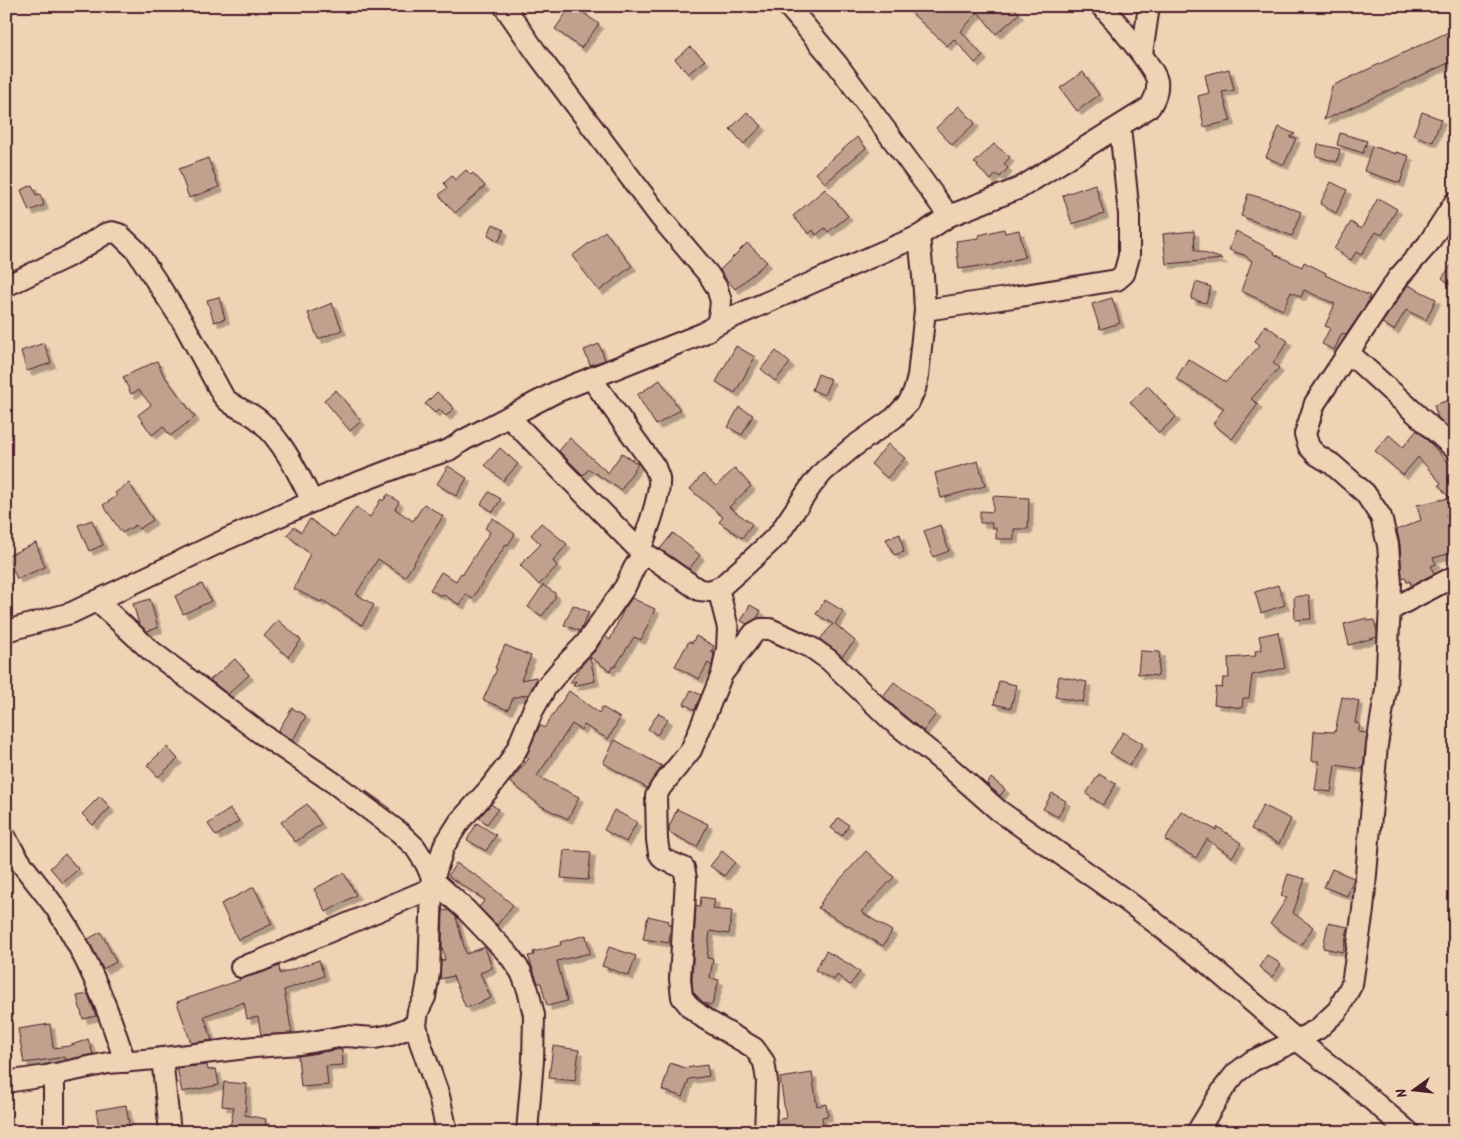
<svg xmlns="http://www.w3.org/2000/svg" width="1461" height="1138" viewBox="0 0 1461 1138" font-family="Kalam,sans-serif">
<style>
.building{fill:#c1a18e;stroke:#4a1f2b;filter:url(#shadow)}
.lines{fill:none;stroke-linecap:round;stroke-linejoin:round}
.minor-casing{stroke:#4a1f2b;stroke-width:24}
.minor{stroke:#efd3b5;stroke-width:20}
</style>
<defs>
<filter id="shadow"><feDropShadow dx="4.5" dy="4.5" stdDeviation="0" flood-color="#0004"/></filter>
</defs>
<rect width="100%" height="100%" fill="#efd3b5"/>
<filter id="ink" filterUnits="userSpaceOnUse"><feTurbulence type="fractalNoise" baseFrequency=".02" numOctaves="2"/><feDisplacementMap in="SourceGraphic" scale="10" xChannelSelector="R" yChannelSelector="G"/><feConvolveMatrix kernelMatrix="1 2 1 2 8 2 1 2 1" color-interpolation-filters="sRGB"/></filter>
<g filter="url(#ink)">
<g class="building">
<path d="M571,6H586L582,12L599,24L581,48L555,29Z"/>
<path d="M904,6H1013L1019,14L996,34L978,12L961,31L983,56L975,63L954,39L947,46Z"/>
<path d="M1455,29V60L1324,120L1332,86Z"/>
<path d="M690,47L705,60L688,74L675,59Z"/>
<path d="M1229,69L1234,90L1222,92L1231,121L1204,127L1198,96L1209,93L1205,75Z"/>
<path d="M1083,72L1099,95L1077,111L1060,88Z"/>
<path d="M959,106L975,123L952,145L936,128Z"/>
<path d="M747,112L762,126L744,144L730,129Z"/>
<path d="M1422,112L1441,119L1433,142L1413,135Z"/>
<path d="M1279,127L1295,134L1289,137L1296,138L1284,165L1266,157Z"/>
<path d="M1340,133L1367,141L1363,153L1337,145Z"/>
<path d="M857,137L866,148L825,183L816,173Z"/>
<path d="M994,144L1010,157L1004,164L1008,168L1000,177L996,174L991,180L977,167L978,165L974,163Z"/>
<path d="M1318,144L1340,149L1337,162L1316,156Z"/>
<path d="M1372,146L1396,154V152L1409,156L1400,183L1364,171Z"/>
<path d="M208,158L219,187L189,198L179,169Z"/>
<path d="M466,170L471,175L473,173L485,186L455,213L439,195L447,188L444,183L452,176L455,180Z"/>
<path d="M1331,182L1347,190L1336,213L1320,204Z"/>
<path d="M1095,184L1104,214L1072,224L1063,195Z"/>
<path d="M32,185L36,195L40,194L44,205L29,211L21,190Z"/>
<path d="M825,189L848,216L828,232L825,228L816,235L813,230L809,234L793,216Z"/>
<path d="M1248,194L1276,202L1301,212L1292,236L1241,216Z"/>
<path d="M1378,198L1397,209L1382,235L1376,232L1361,255L1356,252L1351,260L1334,249L1351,222L1361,229Z"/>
<path d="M493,224L504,230L499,241L488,235Z"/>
<path d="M1004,229L1005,233L1019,230L1025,257L986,267V265L959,269L956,241L979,238V235Z"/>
<path d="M605,231L632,266L599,291L572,256Z"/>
<path d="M1194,231L1195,250L1223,259L1166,264L1163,234Z"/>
<path d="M1236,231L1275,252L1274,254L1302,267L1304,262L1326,273L1325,275L1370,296L1367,304L1346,335L1342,333L1334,350L1322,344L1330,328L1325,326L1335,304L1304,290L1301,297L1291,292L1283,310L1241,291L1252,261L1244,255L1229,250Z"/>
<path d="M747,243L767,262L735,289L726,279L720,270Z"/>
<path d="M1455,260V288L1442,278Z"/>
<path d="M1196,282L1211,287L1206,303L1191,299Z"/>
<path d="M1408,285L1436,299L1426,320L1406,310L1394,330L1382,323Z"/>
<path d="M219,297L225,319L214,322L207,300Z"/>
<path d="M1112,298L1120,323L1100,329L1092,304Z"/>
<path d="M332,303L342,330L318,339L308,313Z"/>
<path d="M1265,325L1288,341L1273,363L1279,368L1251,399L1258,404L1232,439L1213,424L1224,408L1176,379L1188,359L1226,382L1260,345L1255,341Z"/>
<path d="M44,343L51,363L27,371L21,351Z"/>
<path d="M599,344L605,360L590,365L584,350Z"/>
<path d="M736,346L755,357L735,393L716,382Z"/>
<path d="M776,351L790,363L775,381L761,369Z"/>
<path d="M157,361L163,374L195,417L170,436L163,426L152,435L138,415L151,405L139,390L131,394L123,377Z"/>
<path d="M818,374L831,379L824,395L812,390Z"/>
<path d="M660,380L680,410L656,425L637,395Z"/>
<path d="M1148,386L1176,417L1159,433L1130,402Z"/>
<path d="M336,390L361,421L350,431L324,400Z"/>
<path d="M437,392L454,408L446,416L439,409L435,413L425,404Z"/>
<path d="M1455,398V433L1438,418L1434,405Z"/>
<path d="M739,407L753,415L742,435L728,427Z"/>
<path d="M1417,430L1431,444L1455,470V506L1453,504L1448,508L1449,515H1446L1455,541V552L1433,558L1436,564L1431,566L1434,574L1411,585L1410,581L1407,582L1405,577L1402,578L1400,544L1397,530L1421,520L1417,505L1449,498L1439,485L1441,483L1418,457L1403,475L1375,451L1389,435L1403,447Z"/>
<path d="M570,438L608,473L622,453L638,464L621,490L589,469L583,475L559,451Z"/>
<path d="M888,444L905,458L887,478L871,464Z"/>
<path d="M500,448L518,464L503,481L485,465Z"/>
<path d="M978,461L985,486L941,498L935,473Z"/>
<path d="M448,466L467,478L456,496L437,484Z"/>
<path d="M735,468L751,486L729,507L752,524L742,538L719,522L723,517L690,489L703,474L716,486Z"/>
<path d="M129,483L153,520L139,529L136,525L122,533L103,505L117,496L115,493Z"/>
<path d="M489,492L501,499L493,512L481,504Z"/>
<path d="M388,494L399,502L395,509L413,521L424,504L443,516L405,577L378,559L356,594L374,605L362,625L322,600L321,602L294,589L310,554L287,535L294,527L301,532L310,519L335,537L356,507L370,517L381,499L383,501Z"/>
<path d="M993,496L1029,498L1028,529H1014V539H996V528H992V523H980V511L993,512Z"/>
<path d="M493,518L515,534L508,545L506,544L472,599L466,594L460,605L442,594L441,596L430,590L441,572L456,581L461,573L463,574L490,532L485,528Z"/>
<path d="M92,520L103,545L89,551L78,525Z"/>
<path d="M541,523L567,544L553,561L557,566L539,585L520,565L541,544L531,535Z"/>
<path d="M940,525L949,551L933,557L924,531Z"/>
<path d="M673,533L700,555L689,569L660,549Z"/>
<path d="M900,534L904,552L894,555L886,539Z"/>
<path d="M36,543L45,567L17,579L7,556Z"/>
<path d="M202,584L211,601L183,614L175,596Z"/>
<path d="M543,585L555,593V598L542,616L528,607Z"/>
<path d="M1278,585L1285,605L1261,613L1255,592Z"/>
<path d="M1309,595L1311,619L1295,620L1294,597Z"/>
<path d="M632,598L655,609L641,640L634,637L615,667L613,666L610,671L590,657L595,681L573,686L576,681L570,683L581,666L595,651L605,636L610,640L623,611Z"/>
<path d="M150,599L158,628L147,631L139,624L133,604Z"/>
<path d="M825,600L843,611L835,624L855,641L842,656L820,639L833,624L816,614Z"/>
<path d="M573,605L589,612L580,631L564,625Z"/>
<path d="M750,605L761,611L757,618L747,624L741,621Z"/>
<path d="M1367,618L1368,621L1374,620L1377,631V637L1349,645L1344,624Z"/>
<path d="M278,620L301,640L288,657L264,636Z"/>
<path d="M1278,632L1285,668L1252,675L1249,698H1243L1242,708L1214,704L1216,687L1222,688L1223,678H1229L1228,658L1256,656L1255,651L1262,650L1259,636Z"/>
<path d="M696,636L714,646L711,652L714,653L712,666L708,663L699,679L675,666L689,641L692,643Z"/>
<path d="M505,645L531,656L521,680L536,677V680L529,694L513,698L508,710L483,700L497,669L495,668Z"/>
<path d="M1140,651L1160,652L1158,676L1138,674Z"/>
<path d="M235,659L249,675L228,694L210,680Z"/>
<path d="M1059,676L1087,682L1083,702L1055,697Z"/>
<path d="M999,681L1016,685L1011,708L994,704Z"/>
<path d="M894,682L936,714L923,731L900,712L883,696Z"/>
<path d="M691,690L701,695L695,710L684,704Z"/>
<path d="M569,691L599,713L602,707L620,718L608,739L584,725L581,730L572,724L537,776L579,797L568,819L541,806L510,782L529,758L526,756L540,725L544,728Z"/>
<path d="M1342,697L1359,701L1355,723L1360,724L1358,732L1367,733L1363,769L1335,765L1331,792L1315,790L1319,761H1312L1314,731L1335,732Z"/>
<path d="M292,708L306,716L293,740L278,731Z"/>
<path d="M658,713L668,719L657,735L648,729Z"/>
<path d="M1123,732L1143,744L1130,765L1110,753Z"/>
<path d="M615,740L662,766L647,788L603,763Z"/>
<path d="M167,747L178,759L158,777L147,765Z"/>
<path d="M1099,774L1116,784L1103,805L1086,794Z"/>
<path d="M991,778L1005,789L1000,796L987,784Z"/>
<path d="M366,791L390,808L389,809L366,792Z"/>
<path d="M1052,793L1066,801L1058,817L1043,809Z"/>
<path d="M100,796L110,808L93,825L82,814Z"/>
<path d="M307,804L321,824L295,842L281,822Z"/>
<path d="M491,804L498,809L487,824L479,818Z"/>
<path d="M1263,805L1291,819L1279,844L1251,829Z"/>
<path d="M230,809L239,821L216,836L208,824Z"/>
<path d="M677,809L708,824L697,847L669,832V827Z"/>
<path d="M614,810L637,822L626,842L604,830Z"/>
<path d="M1181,811L1216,830L1218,827L1241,843L1232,857L1207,839L1196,858L1165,840Z"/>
<path d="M838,818L849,825L842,836L831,828Z"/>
<path d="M477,823L496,835L486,851L467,840Z"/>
<path d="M564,850L591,852L588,880L561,878Z"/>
<path d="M722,851L735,862L724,876L710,866Z"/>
<path d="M866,851L894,877L861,912L892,931L883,946L818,908L825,896Z"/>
<path d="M65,854L78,869L63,883L50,868Z"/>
<path d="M456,863L483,880L513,905L497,925L479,907L485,900L448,876Z"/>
<path d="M1332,869L1354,878L1347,896L1324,887Z"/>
<path d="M344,873L356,895L326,912L314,889Z"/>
<path d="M1288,874L1305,879L1293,913L1313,927L1301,945L1270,924L1287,898L1281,896Z"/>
<path d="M254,887L272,924L238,940L221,904Z"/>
<path d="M701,897L715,899L713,909L732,911L729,934L710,931L707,958L713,959L710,978L719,980L712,1005L704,1003L693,992L692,979L696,906L700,907Z"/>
<path d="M448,910L456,917L466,954L485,947L492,968L480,973L491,998L466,1008L453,976L440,979L441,961L445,960L442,946L443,911Z"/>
<path d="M648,916L669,921L668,924H671L669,943L643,939Z"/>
<path d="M1328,923L1348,927L1343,952L1323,948Z"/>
<path d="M101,932L116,962L103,969L88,939Z"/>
<path d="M586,935L590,953L557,961L567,1001L547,1006L541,983H538L528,956L534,955L533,952L561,945L560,942Z"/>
<path d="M609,947L636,956L629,976L602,966Z"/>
<path d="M826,951L849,964L860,972L850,985L837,975L834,980L815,970Z"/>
<path d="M1267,955L1281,964L1272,977L1259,967Z"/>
<path d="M319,960L324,976L284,990L292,1033L261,1035L258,1017L247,1019L244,1002L204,1016L212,1040L191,1043L177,1002L240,980L239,979L264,972L279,966L280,974Z"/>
<path d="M88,994L96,1016L83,1019L77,996Z"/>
<path d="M50,1024L53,1048L69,1046L88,1039L93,1054L66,1060L65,1057L24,1063L18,1029Z"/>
<path d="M553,1046L579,1050L575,1081L549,1078Z"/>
<path d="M342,1049L343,1065L326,1066L328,1085L301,1087L298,1056Z"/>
<path d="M670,1063L685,1068L707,1065L709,1076L689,1079L683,1097L662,1090Z"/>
<path d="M207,1065L208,1070L216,1069L219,1085L182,1092L177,1068Z"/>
<path d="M812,1073L817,1106L826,1104L828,1116L822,1117L824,1132H804L803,1129L791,1132H777V1120L786,1118L780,1078Z"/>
<path d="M224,1082L247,1084L245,1115L266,1119L264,1132H229L234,1107L222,1106Z"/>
<path d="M126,1105L130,1130L122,1132H100L96,1110Z"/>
</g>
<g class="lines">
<g class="minor-casing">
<g id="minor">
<path d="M788,6L837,64L949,216"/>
<path d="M1142,54L1149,6"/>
<path d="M6,286L71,255L105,234L112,232L119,234L136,250L184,324L223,396C232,408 248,410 259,420C283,441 298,473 312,501"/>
<path d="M925,310L1007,298L1117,280L1124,274L1129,256V215L1120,127"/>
<path d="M717,324L919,236L949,216L1020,188L1150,107C1155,98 1158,92 1157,81C1155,68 1112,16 1101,6"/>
<path d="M1349,353L1455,449"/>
<path d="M591,378L655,467C656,471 658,474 659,478C661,496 646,534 640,551L644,556"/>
<path d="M509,417L640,551"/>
<path d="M718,588L728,628L727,649L722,674L697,736L691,750L661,787L656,796L657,840L659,853L663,859L684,868L686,878L680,979L682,997L691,1008L705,1019L754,1048L764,1062L767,1081L765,1132"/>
<path d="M97,601L150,650L259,732L334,783L399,832L415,847L426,864L433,880L466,910L509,955L521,972L528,990L534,1015L533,1060L527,1132"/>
<path d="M1390,610L1455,576"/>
<path d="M6,631L71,613L227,539L341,489L409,463L449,450L464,440L556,392L704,333L717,324L720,311L721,301L717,288L709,275L660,217L538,55L504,6"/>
<path d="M722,674L754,633L761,629H770L812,648L829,660L892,721L947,765L998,810L1127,901L1201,958L1297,1040L1346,1078L1409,1132"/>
<path d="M6,838C19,865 40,885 57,910C88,957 108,1008 125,1062"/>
<path d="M241,967L260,961L432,888"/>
<path d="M162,1058L170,1132"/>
<path d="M6,1082L46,1076L108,1063L155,1059L254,1047L300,1044L345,1036L375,1038L391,1035L416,1025"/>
<path d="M54,1132V1074"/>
<path d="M447,1132L439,1096L420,1042L416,1025L418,1011L425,997L429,973L432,888L433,880L444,846L460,821L489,789L509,763L518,747L533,710L546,687L563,667L586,643L625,587L634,568L639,560L644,556L651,557L699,590L710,591L722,586L748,563L778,535L812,485L824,471L853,447L894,418L909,402L915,389L918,376L925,310L923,276L919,236"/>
<path d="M1197,1132L1224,1088L1236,1073L1252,1061L1293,1042L1318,1029L1338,1010L1352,984L1363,910L1377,745L1386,689L1391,583L1388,545L1381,517L1365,493L1332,464L1317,455L1309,447L1305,434L1315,403L1398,278L1428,244L1455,202"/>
</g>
</g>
<use href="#minor" class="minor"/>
</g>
</g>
<rect width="1461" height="1138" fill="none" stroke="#efd3b5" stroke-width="25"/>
<rect x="12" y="12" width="1436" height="1113" fill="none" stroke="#4a1f2b" stroke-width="2" filter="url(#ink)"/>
<g transform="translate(1414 1090) rotate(255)" stroke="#efd3b5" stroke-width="4" paint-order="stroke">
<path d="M0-4L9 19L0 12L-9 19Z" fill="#4a1f2b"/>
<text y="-8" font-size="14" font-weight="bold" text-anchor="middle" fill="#4a1f2b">N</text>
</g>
</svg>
